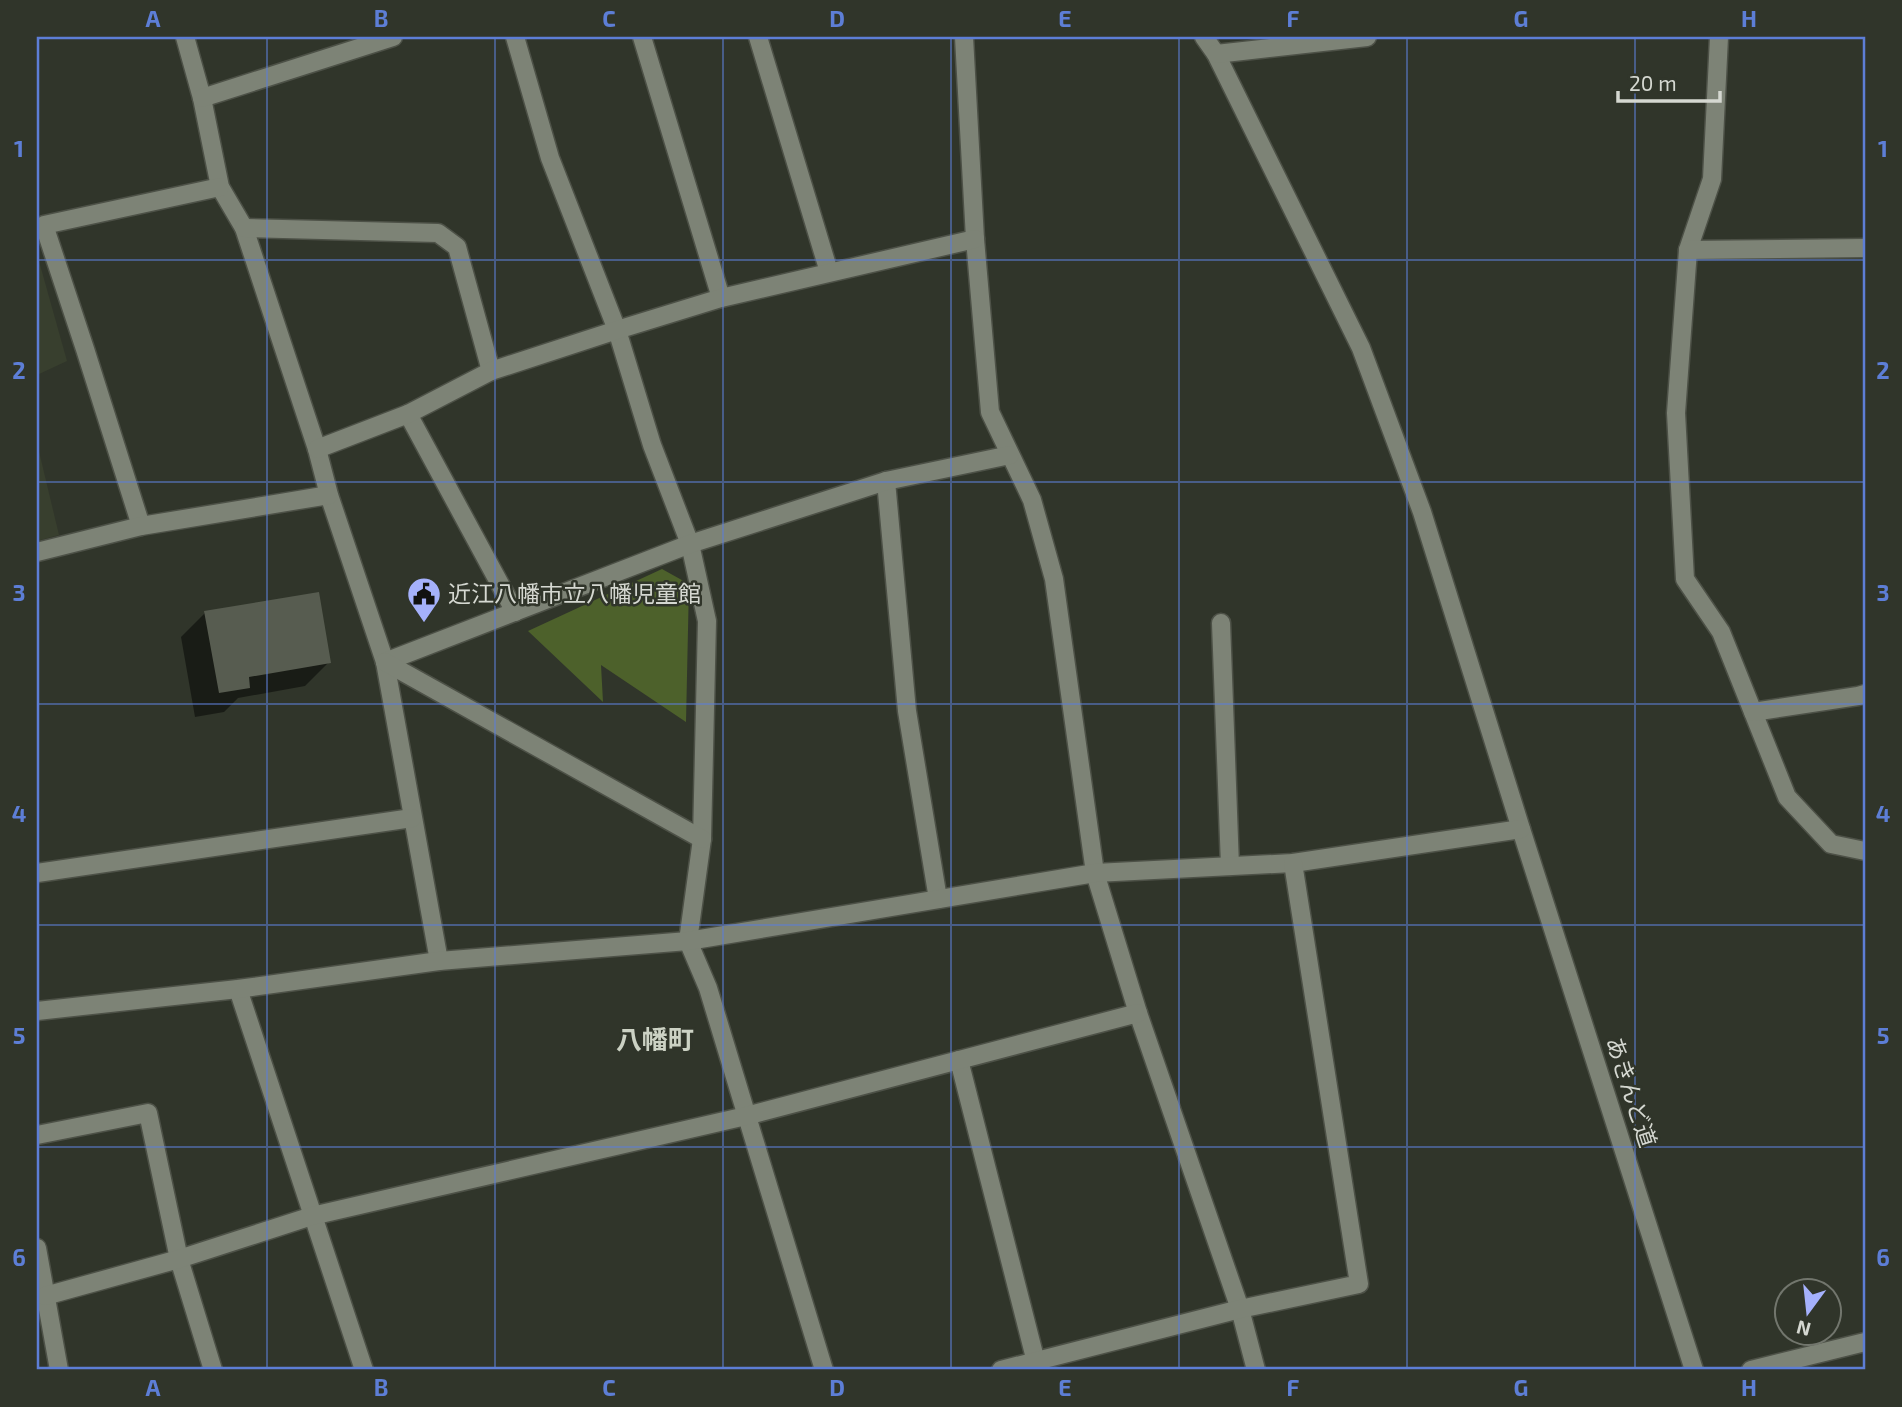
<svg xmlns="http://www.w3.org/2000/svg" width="1902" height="1407" viewBox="0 0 1902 1407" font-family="'Exo 2','Noto Sans JP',sans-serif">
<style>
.built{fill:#383f2e}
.green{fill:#4d612b}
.shadow{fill:#0007}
.building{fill:#575c50}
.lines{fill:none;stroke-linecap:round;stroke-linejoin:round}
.minor-casing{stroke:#4d5147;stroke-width:21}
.minor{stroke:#7d8376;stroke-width:18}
.grid{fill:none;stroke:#5d7ed6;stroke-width:2;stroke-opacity:0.55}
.labels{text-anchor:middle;stroke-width:5;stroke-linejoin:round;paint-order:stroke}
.poi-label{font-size:23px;fill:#d5d8d1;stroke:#30352a;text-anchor:start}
.street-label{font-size:23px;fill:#d5d8d1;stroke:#30352a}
.quarter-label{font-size:26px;font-weight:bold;fill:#ccd2c4;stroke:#30352a}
.neatline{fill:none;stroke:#5d7ed6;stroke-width:2.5}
.grid-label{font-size:23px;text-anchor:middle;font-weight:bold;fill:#5d7ed6}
</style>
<rect width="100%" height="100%" fill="#30352a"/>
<g class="built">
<path d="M37,254L67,361L37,375Z"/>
<path d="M37,443L59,535L37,541Z"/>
</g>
<path class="green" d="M662,569L689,584L686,722L601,665L603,702L528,631Z"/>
<path class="shadow" d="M205,613L329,662L305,686L238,698L224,712L195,717L181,637Z"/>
<path class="building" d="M319,592L331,663L249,677L250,688L219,693L204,611Z"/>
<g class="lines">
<g class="minor-casing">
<g id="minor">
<path d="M185,37L202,98L220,187L244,228L317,449L329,495L385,662L439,961"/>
<path d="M515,37L550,158L617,330L652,445L690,544L707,621L702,839L688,941L708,988L824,1370"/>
<path d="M642,37L721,298"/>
<path d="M758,37L829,272"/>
<path d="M964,37L975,239L990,412L1032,500L1054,579L1095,873L1138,1013L1240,1309L1256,1370"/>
<path d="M1204,37L1216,54L1361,348L1422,512L1521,829L1694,1370"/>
<path d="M1719,37L1712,179L1688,250L1676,413L1685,579L1721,632L1787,797L1831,844L1865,851"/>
<path d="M1216,54L1367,37"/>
<path d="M202,98L393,37"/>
<path d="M244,228L438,233L457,247L491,371"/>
<path d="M1688,250L1865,248"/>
<path d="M408,414L515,612"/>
<path d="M317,449L408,414L491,371L617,330L721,298L975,239"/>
<path d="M886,481L907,711L938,899"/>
<path d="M141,526L85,349L44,225L220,187"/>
<path d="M37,552L141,526L329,495"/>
<path d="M1221,623L1230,866"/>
<path d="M385,662L690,544L886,481L1010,455"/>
<path d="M385,662L702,839"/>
<path d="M1753,712L1858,696L1865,694"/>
<path d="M37,873L412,818"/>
<path d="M238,989L364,1370"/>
<path d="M37,1011L238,989L439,961L688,941L1095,873L1293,863L1521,829"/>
<path d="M959,1060L1036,1362"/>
<path d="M37,1135L148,1113L179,1259L213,1370"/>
<path d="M37,1248L59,1370"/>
<path d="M45,1296L179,1259L312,1216L746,1116L1138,1013"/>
<path d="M1001,1370L1240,1309L1359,1284L1293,863"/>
<path d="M1751,1370L1865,1342"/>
</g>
</g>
<use href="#minor" class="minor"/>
</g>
<path class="grid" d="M267,37V1370M495,37V1370M723,37V1370M951,37V1370M1179,37V1370M1407,37V1370M1635,37V1370M37,260H1865M37,482H1865M37,704H1865M37,925H1865M37,1147H1865"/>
<defs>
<g id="civic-pin" transform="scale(1.75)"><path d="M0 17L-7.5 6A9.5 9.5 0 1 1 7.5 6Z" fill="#a5b1fc" stroke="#30352a"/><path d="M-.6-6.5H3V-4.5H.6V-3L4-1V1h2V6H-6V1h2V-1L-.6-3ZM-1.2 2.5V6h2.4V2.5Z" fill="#111"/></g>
</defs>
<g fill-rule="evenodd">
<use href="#civic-pin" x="424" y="594"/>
</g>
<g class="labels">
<g class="poi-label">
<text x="448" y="602">近江八幡市立八幡児童館</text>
</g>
<g class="street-label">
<text transform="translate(1631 1092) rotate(72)" y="8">あきんど道</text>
</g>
<g class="quarter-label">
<text x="655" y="1049">八幡町</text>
</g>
</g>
<rect width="1902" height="1407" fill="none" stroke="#30352a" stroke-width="77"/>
<g transform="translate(1808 1312) rotate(195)"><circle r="33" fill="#30352a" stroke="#72766d" stroke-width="2"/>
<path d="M0-5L12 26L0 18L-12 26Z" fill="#a5b1fc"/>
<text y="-10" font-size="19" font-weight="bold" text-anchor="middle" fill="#d5d8d1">N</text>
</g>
<path d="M1618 91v10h102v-10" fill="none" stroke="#d5d8d1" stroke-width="3.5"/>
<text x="1629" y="91" font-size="21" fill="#d5d8d1" stroke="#30352a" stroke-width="5" paint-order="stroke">20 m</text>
<rect x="38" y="38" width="1826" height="1330" class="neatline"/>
<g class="grid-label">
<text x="153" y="27">A</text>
<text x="381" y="27">B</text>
<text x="609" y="27">C</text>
<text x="837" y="27">D</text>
<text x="1065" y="27">E</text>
<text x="1293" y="27">F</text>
<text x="1521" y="27">G</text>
<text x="1749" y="27">H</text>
<text x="19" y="157">1</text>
<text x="1883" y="157">1</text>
<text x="19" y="379">2</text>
<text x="1883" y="379">2</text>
<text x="19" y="601">3</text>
<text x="1883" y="601">3</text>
<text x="19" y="822">4</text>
<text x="1883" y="822">4</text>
<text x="19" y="1044">5</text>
<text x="1883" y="1044">5</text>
<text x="19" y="1266">6</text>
<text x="1883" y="1266">6</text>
<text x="153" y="1396">A</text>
<text x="381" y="1396">B</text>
<text x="609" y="1396">C</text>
<text x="837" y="1396">D</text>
<text x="1065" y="1396">E</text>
<text x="1293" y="1396">F</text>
<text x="1521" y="1396">G</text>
<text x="1749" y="1396">H</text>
</g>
</svg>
